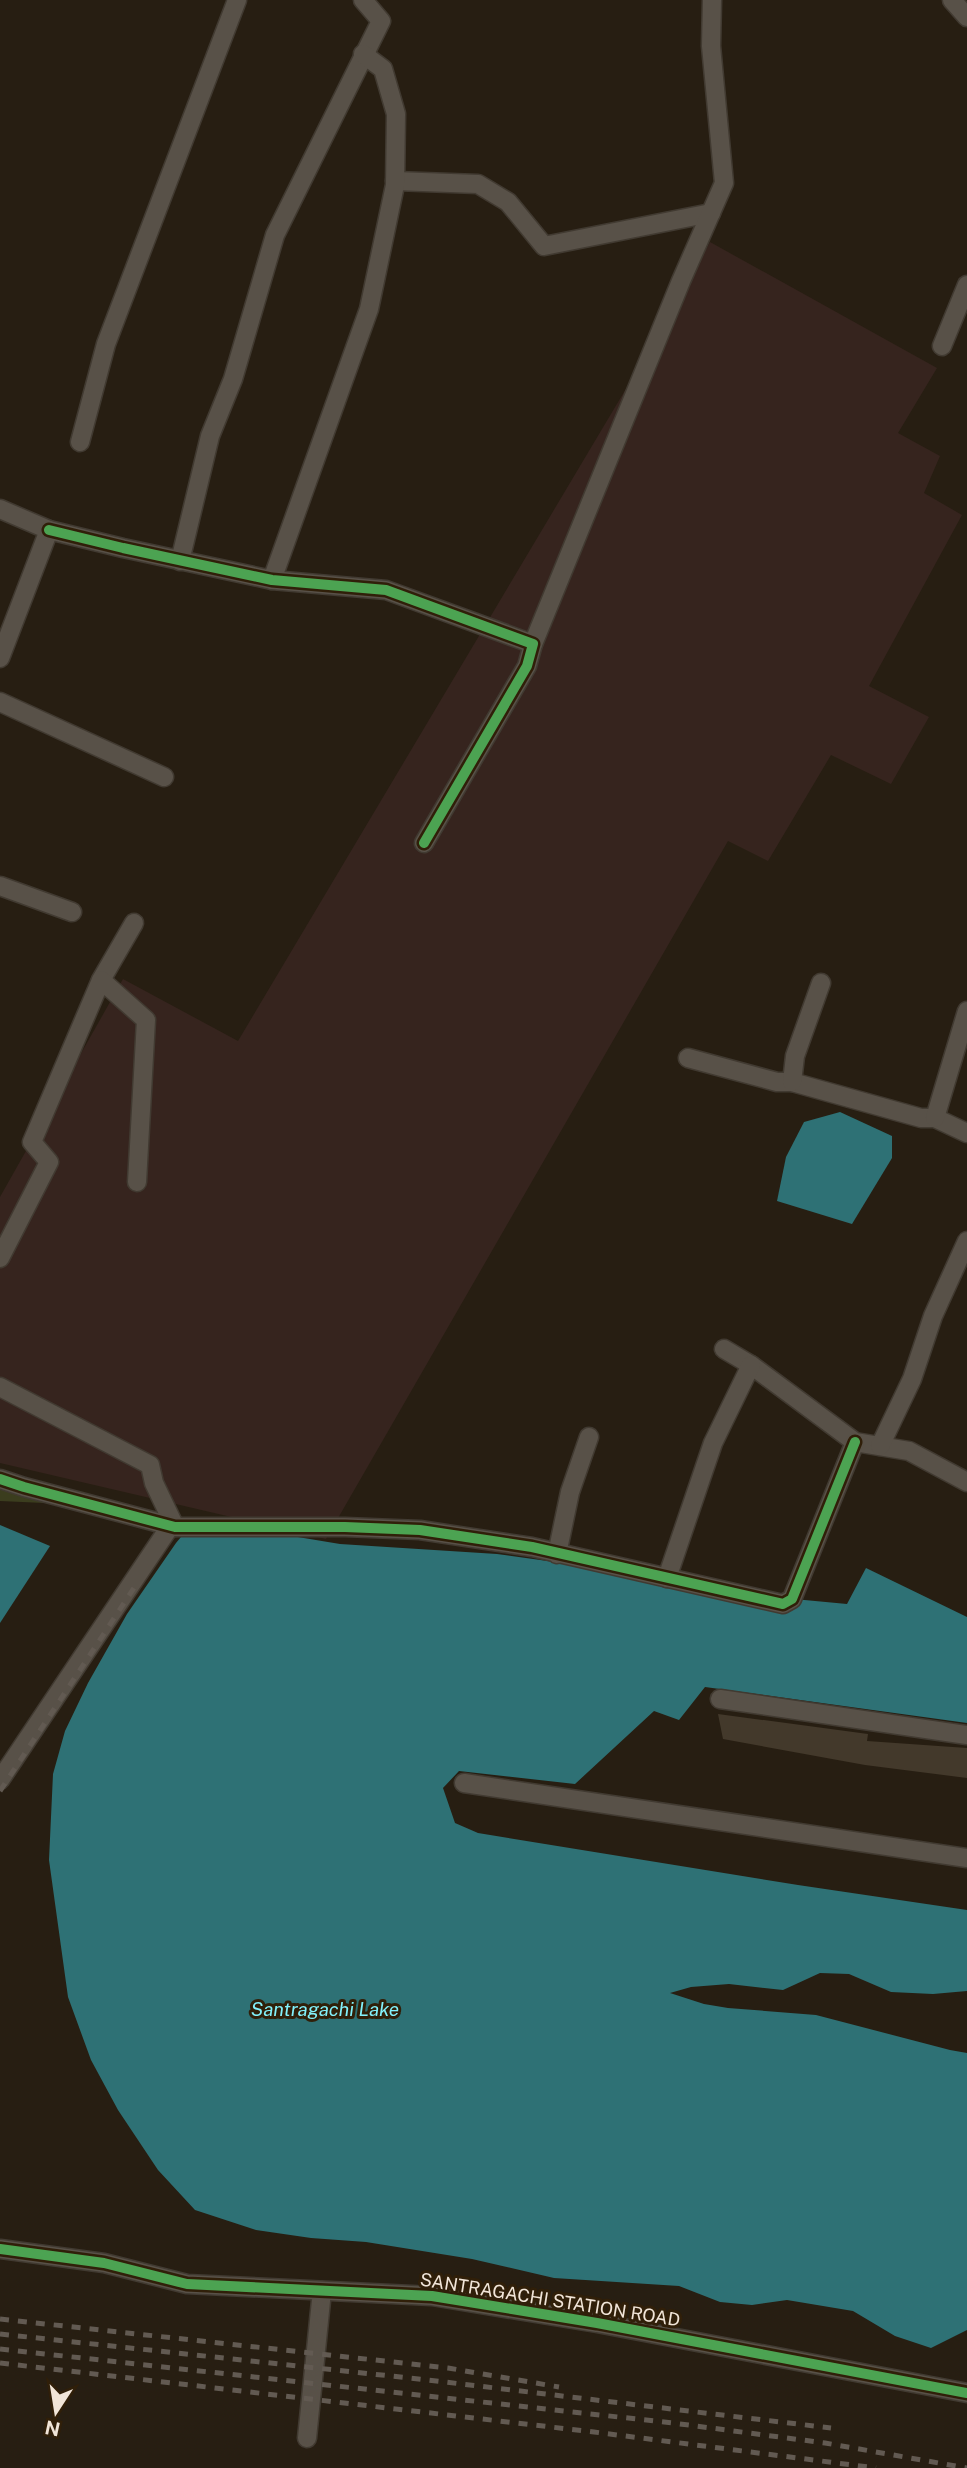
<svg xmlns="http://www.w3.org/2000/svg" width="967" height="2468" viewBox="0 0 967 2468" font-family="'Public Sans',sans-serif">
<style>
.industrial{fill:#36241e}
.green{fill:#3b3d1e}
.water{fill:#2e7175}
.building{fill:#43392b}
.lines{fill:none;stroke-linecap:round;stroke-linejoin:round}
.minor-casing{stroke:#413a31;stroke-width:21}
.minor{stroke:#585148;stroke-width:18}
.rail{stroke:#625a52;stroke-width:5;stroke-dasharray:9 9;stroke-linecap:butt}
.cycleway-casing{stroke:#301f09;stroke-width:15}
.cycleway{stroke:#4ca352;stroke-width:10}
.labels{text-anchor:middle;stroke-width:6;stroke-linejoin:round;paint-order:stroke}
.street-label{font-size:18px;fill:#f1e5d8;stroke:#301f09}
.water-label{font-size:19px;font-style:italic;fill:#82f1fb;stroke:#301f09}
</style>
<rect width="100%" height="100%" fill="#271e12"/>
<path class="industrial" d="M710,242L937,368L898,433L940,456L924,493L962,515L869,686L929,717L891,784L831,755L768,861L728,841L326,1539L0,1463V1197L123,979L238,1041L655,340Z"/>
<path class="green" d="M0,1484L66,1504L0,1501Z"/>
<g class="water">
<path d="M840,1112L892,1136V1158L852,1224L777,1201L786,1157L804,1122Z"/>
<path d="M195,1520L340,1544L497,1554L605,1569L700,1590L847,1604L866,1568L967,1617V1723L705,1687L679,1720L654,1711L575,1784L459,1771L443,1788L455,1823L478,1833L798,1885L967,1910V1991L933,1994L891,1992L849,1974L820,1973L783,1990L729,1984L691,1987L670,1993L704,2004L728,2008L816,2015L950,2050L967,2053V2330L931,2348L895,2336L853,2311L787,2300L752,2305L720,2302L679,2286L554,2278L472,2259L366,2242L311,2238L256,2230L195,2210L158,2170L118,2110L91,2060L68,1997L49,1860L53,1774L65,1731L88,1683L127,1614L176,1543Z"/>
<path d="M0,1525L50,1546L0,1623Z"/>
</g>
<path class="building" d="M718,1714L868,1734L867,1741L967,1748V1778L865,1765L723,1739Z"/>
<g class="lines">
<g class="minor-casing">
<g id="minor">
<path d="M952,0L967,17"/>
<path d="M395,181L478,184L508,202L544,246L711,213"/>
<path d="M942,346L967,285"/>
<path d="M80,442L106,344L237,0"/>
<path d="M0,509L49,530L0,658"/>
<path d="M49,530L123,548L272,580L386,590L533,644L527,666L424,843"/>
<path d="M180,561L210,436L233,379L275,235L381,21L363,0"/>
<path d="M272,580L369,309L395,185L396,114L383,69L363,54"/>
<path d="M533,644L681,281L724,183L711,46L712,0"/>
<path d="M0,702L164,777"/>
<path d="M0,886L72,912"/>
<path d="M101,980L134,923"/>
<path d="M688,1058L777,1082H792L921,1118H935L967,1133"/>
<path d="M792,1082L795,1056L821,983"/>
<path d="M935,1118L967,1011"/>
<path d="M0,1258L49,1162L32,1142L101,980L146,1020L137,1182"/>
<path d="M724,1349L751,1365L855,1442L909,1451L967,1482"/>
<path d="M0,1387L150,1465L154,1483L175,1527"/>
<path d="M880,1446L912,1379L933,1316L967,1241"/>
<path d="M0,1479L24,1487L175,1527H345L420,1530L532,1547L783,1604L792,1599L855,1442"/>
<path d="M557,1554L570,1492L589,1437"/>
<path d="M667,1578L713,1443L751,1365"/>
<path d="M720,1699L967,1735"/>
<path d="M0,1780L171,1525"/>
<path d="M464,1783L967,1858"/>
<path d="M0,2249L104,2263L187,2284L432,2296L597,2323L967,2393"/>
<path d="M307,2438L322,2291"/>
</g>
</g>
<use href="#minor" class="minor"/>
<g class="rail">
<path d="M0,1791L134,1588"/>
<path d="M0,2319L448,2368L559,2387"/>
<path d="M0,2334L428,2380L831,2428"/>
<path d="M0,2349L673,2423L825,2443L967,2468"/>
<path d="M0,2363L594,2432L876,2468"/>
</g>
<g class="cycleway-casing">
<g id="cycleway">
<path d="M49,530L123,548L272,580L386,590L533,644L527,666L424,843"/>
<path d="M0,1479L24,1487L175,1527H345L420,1530L532,1547L783,1604L792,1599L855,1442"/>
<path d="M0,2249L104,2263L187,2284L432,2296L597,2323L967,2393"/>
</g>
</g>
<use href="#cycleway" class="cycleway"/>
</g>
<g class="labels">
<g class="street-label">
<text transform="translate(550 2300) rotate(9)" y="6">SANTRAGACHI STATION ROAD</text>
</g>
<g class="water-label">
<text x="325" y="2016">Santragachi Lake</text>
</g>
</g>
<g transform="translate(56 2412) rotate(192)" stroke="#301f09" stroke-width="5" paint-order="stroke">
<path d="M0-5L12 26L0 18L-12 26Z" fill="#f1e5d8"/>
<text y="-10" font-size="19" font-weight="bold" text-anchor="middle" fill="#f1e5d8">N</text>
</g>
</svg>
